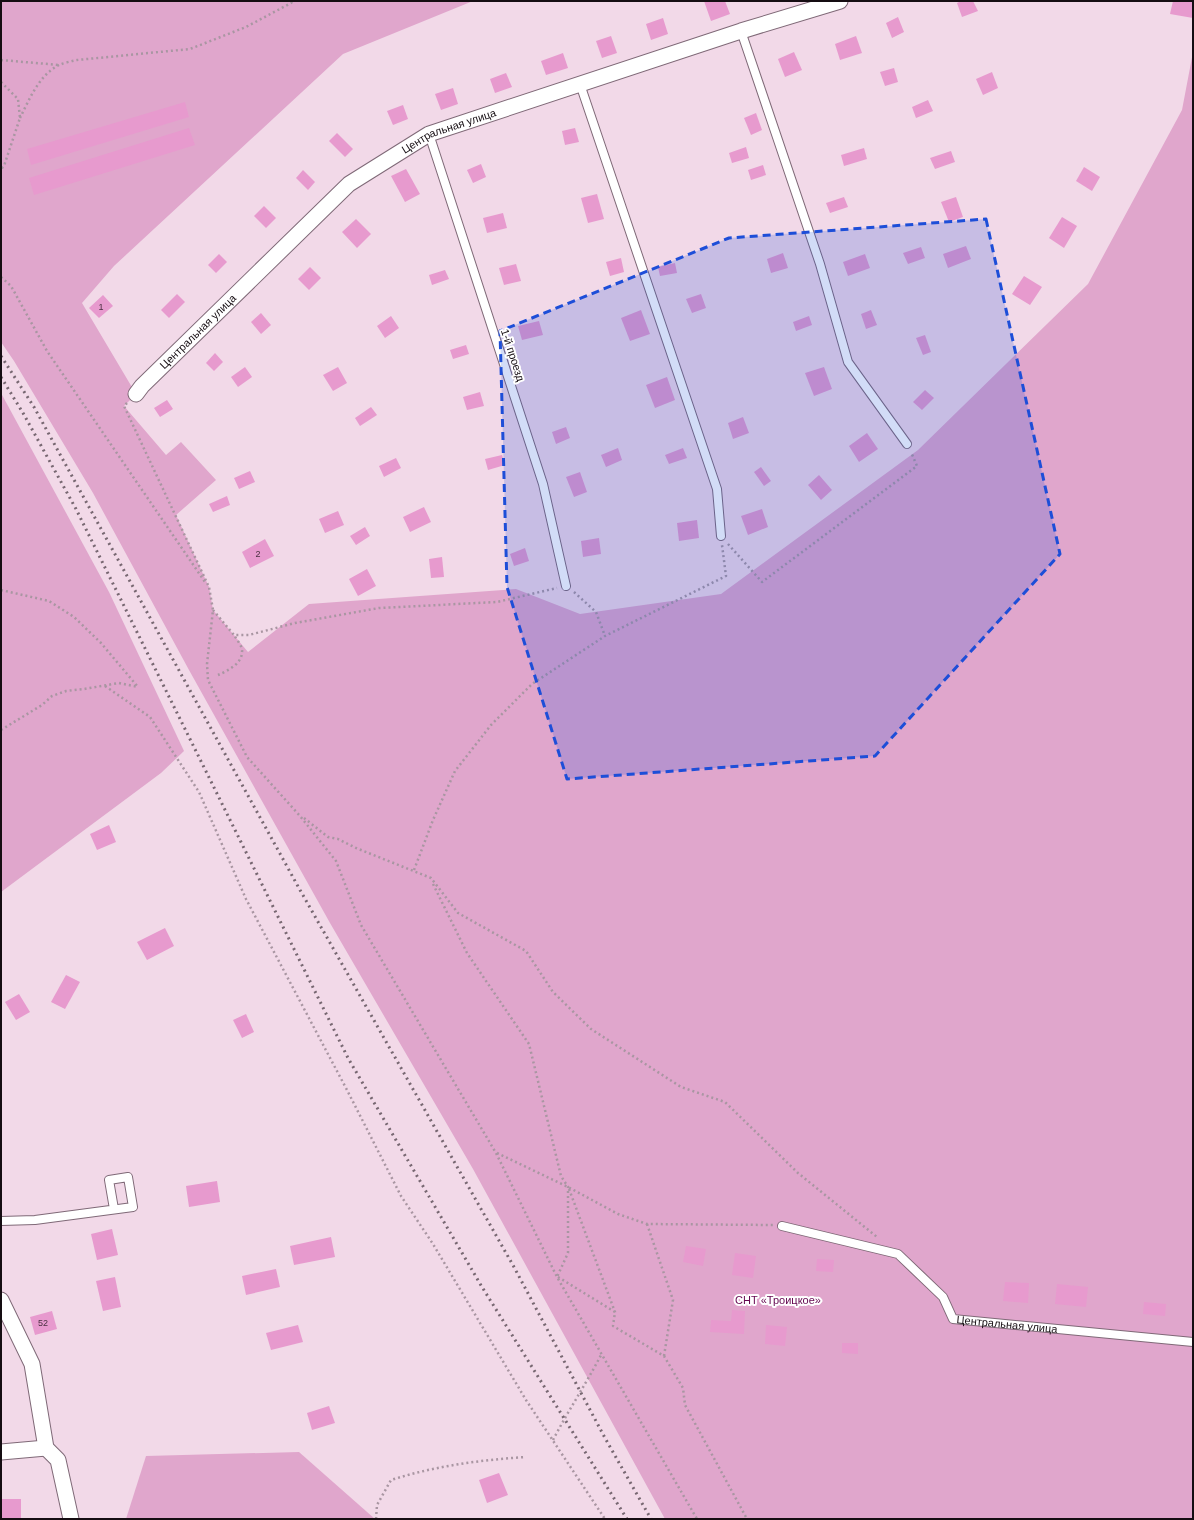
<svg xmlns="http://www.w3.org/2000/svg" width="1194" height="1520" viewBox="0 0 1194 1520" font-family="Helvetica,sans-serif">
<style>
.green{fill:#e0a6cc}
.building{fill:#e79ace}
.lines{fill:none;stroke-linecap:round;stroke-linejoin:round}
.service-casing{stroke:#7f6977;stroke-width:10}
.minor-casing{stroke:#7f6977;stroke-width:17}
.path{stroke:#a996a2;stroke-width:2.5;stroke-dasharray:2 3;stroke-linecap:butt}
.service{stroke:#fff;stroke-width:8}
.minor{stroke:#fff;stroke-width:15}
.rail{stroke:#776771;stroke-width:3;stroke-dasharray:2 4;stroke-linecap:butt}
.marked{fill:#1d4ed8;fill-opacity:0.2;stroke:#1d4ed8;stroke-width:3;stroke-dasharray:8 5;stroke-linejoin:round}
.labels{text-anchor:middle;stroke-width:4;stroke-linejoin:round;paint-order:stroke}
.number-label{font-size:9px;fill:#4a3041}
.street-label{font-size:11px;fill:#150d12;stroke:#fff}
.park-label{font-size:11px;fill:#640750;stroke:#fff}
</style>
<rect width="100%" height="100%" fill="#f2d9e8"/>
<g class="green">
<path d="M1,1H473L343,54L114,266L82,303L136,394L124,406L166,455L181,442L216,480L176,515L209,587L213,610L248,652L309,604L516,589L580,614L721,594L918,450L1088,284L1182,110L1193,52V1519H665L473,1169L330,923L189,670L93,493L14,361L1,342Z"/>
<path d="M1,393L109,592L184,751L161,773L1,892Z"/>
<path d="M299,1452L375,1519H126L146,1456Z"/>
</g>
<g class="building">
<path d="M704,1H725L730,14L711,21Z"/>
<path d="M961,1H973L978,11L962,17L957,3Z"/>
<path d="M1173,1H1193V18L1170,14Z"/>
<path d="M898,17L904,32L892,38L886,23Z"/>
<path d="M663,18L668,34L651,40L646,24Z"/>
<path d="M611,36L617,53L602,58L596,41Z"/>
<path d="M856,36L862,53L840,60L835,44Z"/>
<path d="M794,52L802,70L785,77L778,59Z"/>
<path d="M563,53L568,68L546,75L541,61Z"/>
<path d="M894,68L898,82L885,86L880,72Z"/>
<path d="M992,72L998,88L983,95L976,79Z"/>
<path d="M506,73L512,87L495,93L490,79Z"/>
<path d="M453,88L458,104L441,110L435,94Z"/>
<path d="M928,100L933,111L916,118L912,107Z"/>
<path d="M185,102L189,117L31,165L27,149Z"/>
<path d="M403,105L408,119L393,125L387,111Z"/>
<path d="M756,113L762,130L751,135L744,118Z"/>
<path d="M189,128L195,145L34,195L29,178Z"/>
<path d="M575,128L579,142L565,145L562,131Z"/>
<path d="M337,133L353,149L345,157L329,141Z"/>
<path d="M746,147L749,158L732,163L729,153Z"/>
<path d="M864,148L867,159L844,166L841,155Z"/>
<path d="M951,151L955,162L935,169L930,158Z"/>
<path d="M481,164L486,177L473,183L467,170Z"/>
<path d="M763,165L766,175L751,180L748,170Z"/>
<path d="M1084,167L1100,177L1092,191L1076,181Z"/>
<path d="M406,169L420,194L405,202L391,176Z"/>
<path d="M303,170L315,182L308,190L296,178Z"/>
<path d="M597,194L604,219L588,223L581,198Z"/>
<path d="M844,197L848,207L830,213L826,203Z"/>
<path d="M956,197L963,217L949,222L941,202Z"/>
<path d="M264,206L276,218L266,228L254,216Z"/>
<path d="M503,213L507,228L487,233L483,218Z"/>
<path d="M1062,217L1077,226L1064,248L1049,238Z"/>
<path d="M356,219L371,234L357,248L342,232Z"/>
<path d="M966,246L971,259L948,268L943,254Z"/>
<path d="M921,247L925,258L908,264L903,253Z"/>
<path d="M783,253L788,268L771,273L767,259Z"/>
<path d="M219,254L227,262L216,273L208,265Z"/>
<path d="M865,254L870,268L848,276L843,262Z"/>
<path d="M621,258L624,272L610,276L606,262Z"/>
<path d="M675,263L677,273L660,276L658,267Z"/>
<path d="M516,264L521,281L504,285L499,268Z"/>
<path d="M310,267L321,278L309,290L298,279Z"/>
<path d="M445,270L449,279L432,285L429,275Z"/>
<path d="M1024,276L1042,287L1030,305L1012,294Z"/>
<path d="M177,294L185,302L169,318L161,310Z"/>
<path d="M701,294L706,308L692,313L686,299Z"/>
<path d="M103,295L113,306L99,318L89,308Z"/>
<path d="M641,310L650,334L630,341L621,318Z"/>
<path d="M871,310L877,325L866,329L861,314Z"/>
<path d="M261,313L271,325L261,334L251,322Z"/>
<path d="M391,316L399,328L385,338L377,326Z"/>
<path d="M809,316L812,325L796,331L793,322Z"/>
<path d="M539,321L543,335L522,340L518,326Z"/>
<path d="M925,335L931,352L923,355L916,338Z"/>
<path d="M466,345L469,354L453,359L450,350Z"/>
<path d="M215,353L223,362L214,371L206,363Z"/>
<path d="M245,367L252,377L238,387L231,377Z"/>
<path d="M338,367L347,383L333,391L323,375Z"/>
<path d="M824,367L832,389L814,396L805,373Z"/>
<path d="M667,377L675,400L655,408L646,385Z"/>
<path d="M925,390L934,398L922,410L913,402Z"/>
<path d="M480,392L484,406L467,410L463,397Z"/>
<path d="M167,400L173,409L160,417L154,408Z"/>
<path d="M371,407L377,415L360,426L355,418Z"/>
<path d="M743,417L749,433L733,439L728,423Z"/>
<path d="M566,427L570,438L556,444L552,432Z"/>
<path d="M867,433L878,449L859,462L849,446Z"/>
<path d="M618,448L622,460L606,467L601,455Z"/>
<path d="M683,448L687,458L669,464L665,455Z"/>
<path d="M502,455L505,465L488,470L485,459Z"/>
<path d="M396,458L401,468L384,477L379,466Z"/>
<path d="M761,467L771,481L764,486L754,472Z"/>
<path d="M250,471L255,482L239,489L234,478Z"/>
<path d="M580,472L587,492L574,497L566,477Z"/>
<path d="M819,475L832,490L821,500L808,485Z"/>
<path d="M227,496L230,505L213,512L209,504Z"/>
<path d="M424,507L431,522L410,532L403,517Z"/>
<path d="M762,509L768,527L748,535L741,516Z"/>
<path d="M338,511L344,525L325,533L319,519Z"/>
<path d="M697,520L699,538L679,541L677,523Z"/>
<path d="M365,527L370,536L356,545L350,536Z"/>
<path d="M599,538L601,554L583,557L581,541Z"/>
<path d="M265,539L274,556L250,568L242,552Z"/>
<path d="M525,548L529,561L514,566L510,554Z"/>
<path d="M442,557L444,577L431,578L429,559Z"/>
<path d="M367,569L376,586L358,596L349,579Z"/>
<path d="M109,825L116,842L97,850L90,834Z"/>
<path d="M165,928L174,946L147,960L137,942Z"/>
<path d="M66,975L80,982L65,1009L51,1002Z"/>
<path d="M19,994L30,1012L16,1020L5,1002Z"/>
<path d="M246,1014L254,1032L242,1038L233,1020Z"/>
<path d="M217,1181L220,1202L189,1207L186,1186Z"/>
<path d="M112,1229L118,1255L97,1260L91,1234Z"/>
<path d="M331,1237L335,1257L294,1265L290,1246Z"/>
<path d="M686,1246L706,1249L703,1266L683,1262Z"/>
<path d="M735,1253L756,1256L753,1278L732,1275Z"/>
<path d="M817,1259L834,1260L833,1272L816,1271Z"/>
<path d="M276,1269L280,1287L246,1295L242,1276Z"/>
<path d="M115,1277L121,1307L103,1311L96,1281Z"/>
<path d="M1005,1282L1029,1283L1028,1303L1003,1301Z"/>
<path d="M1057,1284L1088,1287L1086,1307L1055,1304Z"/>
<path d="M1144,1302L1166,1304L1165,1316L1143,1314Z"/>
<path d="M732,1310L745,1311L744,1334L710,1332L711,1320L731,1321Z"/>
<path d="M52,1311L57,1329L35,1335L30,1317Z"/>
<path d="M298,1325L303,1342L271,1350L266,1333Z"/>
<path d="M766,1325L787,1327L785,1346L765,1344Z"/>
<path d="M842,1343H858V1354L842,1353Z"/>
<path d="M329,1406L335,1423L312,1430L307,1413Z"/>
<path d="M499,1473L508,1495L487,1503L479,1480Z"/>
<rect x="1" y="1499" width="20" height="20"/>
</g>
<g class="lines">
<g class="service-casing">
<g id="service">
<path d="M741,31L820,264L848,362L907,444"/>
<path d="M580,84L717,489L721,536"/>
<path d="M429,134L543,484L566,586"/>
<path d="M1,1221L35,1220L133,1207L128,1177L109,1180L114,1209"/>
<path id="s1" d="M782,1226L898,1254L943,1297L953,1319L1193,1342"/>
</g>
</g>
<g class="minor-casing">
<g id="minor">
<path id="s2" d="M136,394L142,386L349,184L429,134L741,31L840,1"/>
<path d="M1,1300L32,1364L46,1448L58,1460L71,1519"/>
<path d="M1,1452L46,1448"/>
</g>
</g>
<g class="path">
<path d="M1,60L59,65"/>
<path d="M1,82L18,99L20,118L4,166L1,169"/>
<path d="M20,118C29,100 39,75 59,65C64,63 71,61 77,60L190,49L246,27L291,3L293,1"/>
<path d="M1,277L11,286L47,351L205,582"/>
<path d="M127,403L124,406L209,587L213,610L207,664L208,680L247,757L300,816L336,861L361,925L496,1153L557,1277L697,1519"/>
<path d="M728,544L762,582L917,466L911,452"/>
<path d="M1,590L49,601L74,617L101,643L138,687"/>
<path d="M574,592L596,612L605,636"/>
<path d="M213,610L234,635H249L295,623L379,608L497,602L557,588"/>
<path d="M218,675C227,671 242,664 242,652C243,647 237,640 234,635"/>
<path d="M105,686L150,717L199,792L246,899L347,1090L401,1196L433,1244L526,1400L605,1519"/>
<path d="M1,730L42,705L52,696L66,691L84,689L119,683L138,687"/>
<path d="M304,818L328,837L338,839L356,848L431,878L458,913L526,951L553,992L591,1029L681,1087L725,1102L798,1173L877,1237"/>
<path d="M414,870L433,820L455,771L491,725L532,684L605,636L726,576L722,545"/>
<path d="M433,884L467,953L529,1044L561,1176L568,1187V1253L557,1277"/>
<path d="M497,1153L568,1187L618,1214L647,1224L773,1225"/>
<path d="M569,1189L615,1312"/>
<path d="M647,1224L673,1300L664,1356"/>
<path d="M558,1277L615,1312L613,1326L664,1356L683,1388L685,1405L747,1519"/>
<path d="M553,1440C568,1411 586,1384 601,1355"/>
<path d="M376,1519L377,1505L391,1480C435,1466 480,1460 526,1457"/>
</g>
<use href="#service" class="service"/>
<use href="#minor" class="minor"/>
<g class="rail">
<path d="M1,356L34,407L89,507L300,890L514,1267L605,1438L651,1519"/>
<path d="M1,377L23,413L76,509L348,1058L482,1287L627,1519"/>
</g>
</g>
<path class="marked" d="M986,219L1060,554L875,756L567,779L507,587L500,331L729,238Z"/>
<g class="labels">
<g class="number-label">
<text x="101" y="310">1</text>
<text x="258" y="557">2</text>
<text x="43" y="1326">52</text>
</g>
<g class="street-label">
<text dy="4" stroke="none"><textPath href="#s2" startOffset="413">Центральная улица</textPath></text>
<text dy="4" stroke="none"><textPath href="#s2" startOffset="88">Центральная улица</textPath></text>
<text transform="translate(513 355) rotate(72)" y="4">1-й проезд</text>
<text dy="4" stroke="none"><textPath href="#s1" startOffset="260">Центральная улица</textPath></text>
</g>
<g class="park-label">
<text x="778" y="1304">СНТ «Троицкое»</text>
</g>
</g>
<rect width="1194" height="1520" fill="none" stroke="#150d12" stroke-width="4"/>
</svg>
